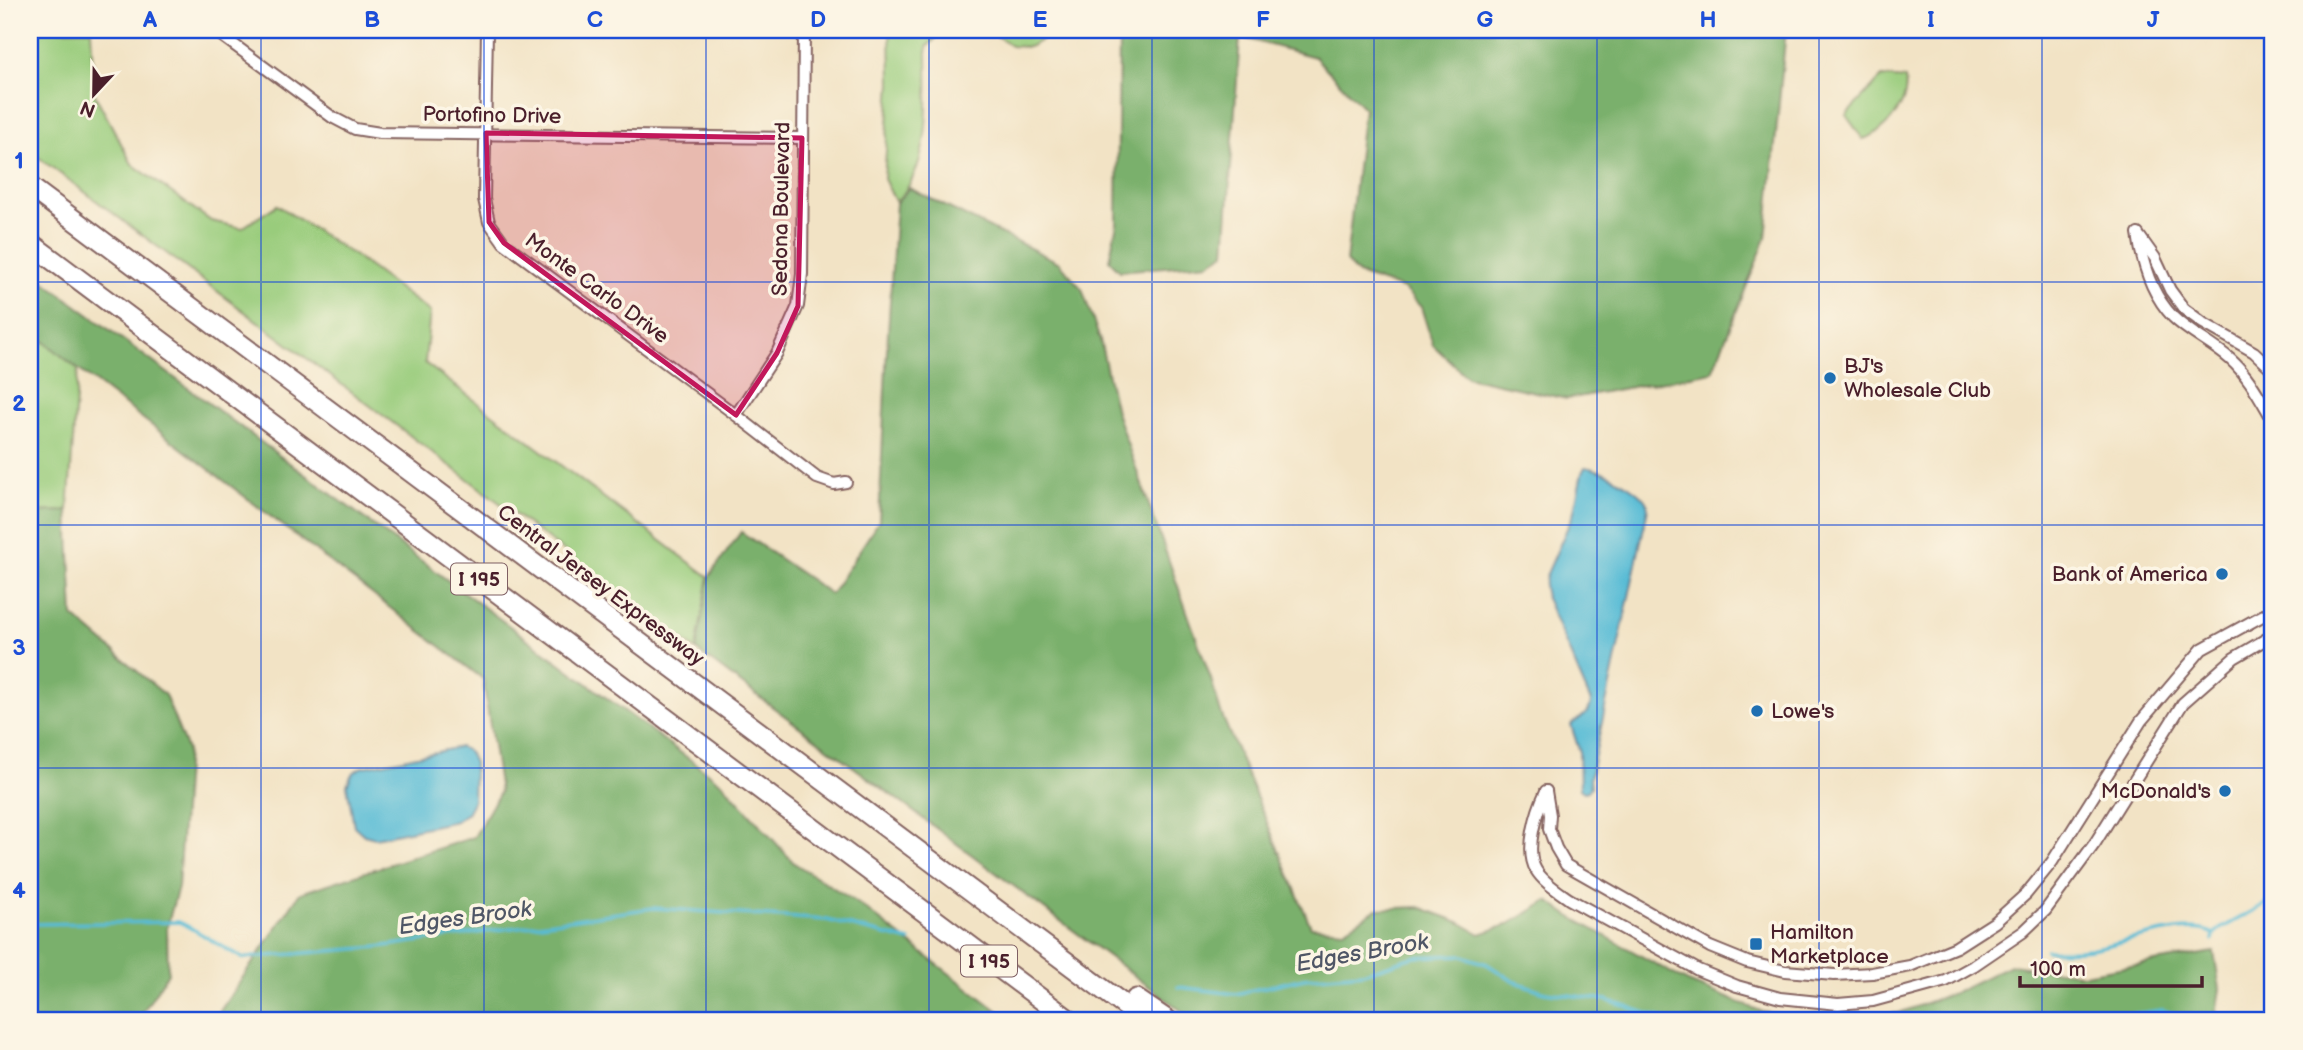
<svg xmlns="http://www.w3.org/2000/svg" width="2303" height="1050" viewBox="0 0 2303 1050" font-family="'Balsamiq Sans',sans-serif">
<style>
.green{fill:#99cc7c;stroke:#727654;stroke-width:2}
.forest{fill:#7ab06c;stroke:#62684c;stroke-width:2}
.water{fill:#57bbd5;stroke:#506d80;stroke-width:2}
.lines{fill:none;stroke-linecap:round;stroke-linejoin:round}
.stream{stroke:#57bbd5;stroke-width:3.5}
.street-casing{stroke:#856461;stroke-width:14}
.highway-casing{stroke:#856461;stroke-width:23}
.street{stroke:#fff;stroke-width:10}
.highway{stroke:#fff;stroke-width:19}
.marked{fill:#c2185b;fill-opacity:0.2;stroke:#c2185b;stroke-width:5;stroke-linejoin:round}
.grid{fill:none;stroke:#1d4ed8;stroke-width:2;stroke-opacity:0.55}
.poi-dot{fill:#1f6fb2;stroke:#fcf5e5;stroke-width:2.5}
.labels{text-anchor:middle;stroke-width:7;stroke-linejoin:round;paint-order:stroke}
.shield{fill:#fcf5e5;stroke:#7f5f63;stroke-width:2}
.shield-label{font-size:19px;font-weight:bold;fill:#4a1f2b}
.street-label{font-size:21px;fill:#4a1f2b;stroke:#fcf5e5}
.poi-label{font-size:21px;fill:#4a1f2b;stroke:#fcf5e5;text-anchor:start}
.water-label{font-size:23px;font-style:italic;fill:#4f5666;stroke:#fcf5e5}
.neatline{fill:none;stroke:#1d4ed8;stroke-width:2.5}
.grid-label{font-size:23px;text-anchor:middle;font-weight:bold;fill:#1d4ed8}
</style>
<rect width="100%" height="100%" fill="#fcf5e5"/>
<filter id="ink" filterUnits="userSpaceOnUse"><feTurbulence type="fractalNoise" baseFrequency=".0143" numOctaves="2"/><feDisplacementMap in="SourceGraphic" scale="14" xChannelSelector="R" yChannelSelector="G"/><feConvolveMatrix kernelMatrix="1 2 1 2 8 2 1 2 1" color-interpolation-filters="sRGB"/></filter>
<filter id="wash" filterUnits="userSpaceOnUse"><feTurbulence type="fractalNoise" baseFrequency=".00686" numOctaves="4" result="noise"/><feDisplacementMap in="SourceGraphic" scale="28" xChannelSelector="R" yChannelSelector="G"/><feGaussianBlur stdDeviation="1.57" result="paint"/><feColorMatrix in="noise" values="0 0 0 0 0 0 0 0 0 0 0 0 0 0 0 0 0 1.4 0 .05"/><feComposite in="paint" operator="in"/></filter>
<g filter="url(#wash)">
<rect width="100%" height="100%" fill="#f2e3c5"/>
<g class="green">
<path d="M30,30H91L94,93L132,164L211,221L242,228L277,205L352,254L430,312L425,363L709,577L696,650L30,151Z"/>
<path d="M890,30H969L942,32L927,47C927,99 934,161 896,203L884,179L891,83Z"/>
<path d="M975,30H1055L1051,35L1029,47L1011,46L994,34Z"/>
<path d="M1882,77L1905,79C1910,103 1885,133 1863,139L1846,115Z"/>
<path d="M30,330L78,369L68,511L30,512Z"/>
</g>
<g class="forest">
<path d="M1115,30H1786L1766,238L1712,372L1567,399L1467,377L1433,345L1421,307L1404,289L1358,274L1346,262L1364,108L1315,57L1240,37L1225,253L1209,263L1120,271L1109,260L1117,224L1119,34Z"/>
<path d="M909,188L1060,263L1082,289L1100,340L1116,412L1211,679L1221,713L1311,927L1344,930L1377,909L1419,907L1459,922L1480,934L1507,925L1548,901L1568,915L1688,982L1763,1012L1828,1020H1194L696,650L709,577L741,532L831,594L879,521L886,366L896,203Z"/>
<path d="M30,271L723,784L794,863L856,902L1010,1020H214L300,893L474,837L500,792L483,679L78,369L30,330Z"/>
<path d="M68,511L73,616L165,695L187,750L178,887L167,927L168,973L138,1020H34L30,1015V512Z"/>
<path d="M2214,952L2220,989L2215,1020H1839L1899,1013L1953,993L2010,965L2084,974Z"/>
</g>
<g class="water">
<path d="M1585,467C1601,469 1647,491 1648,508L1590,778L1591,787L1588,791L1584,792L1580,789L1579,750L1571,725C1580,716 1589,717 1591,702L1546,598L1544,586L1546,576L1573,515L1582,473Z"/>
<path d="M460,747L469,752L474,763L473,802L467,813L456,821L375,838L364,835L354,826L347,785L352,774L360,768Z"/>
</g>
<g class="lines">
<g class="stream">
<path d="M30,924L179,922C202,932 220,948 244,958L378,947L653,908L827,920L910,941"/>
<path d="M2213,940L2214,934L2220,929L2273,900"/>
<path d="M2046,950C2061,951 2075,951 2090,949C2121,944 2187,919 2214,934"/>
<path d="M1178,987L1236,994L1304,978L1363,973L1414,957L1460,955L1487,964L1513,981L1545,992L1606,1000L1668,1020"/>
<path d="M2090,1020L2162,1010L2195,1020"/>
</g>
</g>
</g>
<g filter="url(#ink)">
<g class="lines">
<g class="street-casing">
<g id="street">
<path d="M214,30L332,117L355,129L380,133L802,138"/>
<path d="M487,30L484,199L489,222L504,243L736,415L817,478L834,484L846,482"/>
<path d="M2138,234C2142,263 2152,295 2173,317C2189,333 2212,343 2230,359C2249,376 2260,398 2273,420"/>
<path d="M2140,237L2155,258L2170,290L2184,309L2203,323L2254,352L2273,370"/>
<path d="M736,415L777,353L798,306L802,274L804,30"/>
<path d="M1546,791C1537,810 1524,850 1536,870C1543,882 1558,891 1569,899L1698,970L1737,986L1780,998L1838,1004L1873,1001L1946,981L1973,966L2023,932L2045,911L2095,843L2183,703L2234,658L2273,635"/>
<path d="M1546,791L1550,815L1549,829L1556,848L1566,865L1710,947L1747,962L1785,971L1834,975L1872,973L1910,966L1956,947L1995,922L2026,894L2052,862L2141,721L2202,649L2273,610"/>
</g>
</g>
<g class="highway-casing">
<g id="highway">
<path d="M30,187L1144,1020"/>
<path d="M30,243L1069,1020"/>
<path d="M1136,999L1167,1020"/>
<path d="M2271,1020L2273,1019"/>
</g>
</g>
<use href="#street" class="street"/>
<use href="#highway" class="highway"/>
</g>
</g>
<path class="marked" d="M486,133L802,138L798,306L777,353L736,415L504,243L489,222Z"/>
<path class="grid" d="M261,30V1020M484,30V1020M706,30V1020M929,30V1020M1152,30V1020M1374,30V1020M1597,30V1020M1819,30V1020M2042,30V1020M30,282H2273M30,525H2273M30,768H2273"/>
<g class="poi-dot">
<circle cx="1830" cy="378" r="7"/>
<circle cx="2222" cy="574" r="7"/>
<circle cx="1757" cy="711" r="7"/>
<circle cx="2225" cy="791" r="7"/>
<rect x="1749" y="937" width="14" height="14" rx="3.5"/>
</g>
<g class="labels">
<g class="shield">
<rect x="451" y="563.5" width="56" height="31" rx="5"/>
<rect x="961" y="945.5" width="56" height="31" rx="5"/>
</g>
<g class="shield-label">
<text x="479" y="586">I 195</text>
<text x="989" y="968">I 195</text>
</g>
<g class="street-label">
<text transform="translate(492 115) rotate(1)" y="7">Portofino Drive</text>
<text transform="translate(781 209) rotate(-89)" y="7">Sedona Boulevard</text>
<text transform="translate(597 288) rotate(36)" y="7">Monte Carlo Drive</text>
<text transform="translate(601 585) rotate(37)" y="7">Central Jersey Expressway</text>
</g>
<g class="poi-label">
<text x="1844" y="373">BJ's<tspan x="1844" dy="24">Wholesale Club</tspan></text>
<text x="2208" y="581" text-anchor="end">Bank of America</text>
<text x="1771" y="718">Lowe's</text>
<text x="2211" y="798" text-anchor="end">McDonald's</text>
<text x="1770" y="939">Hamilton<tspan x="1770" dy="24">Marketplace</tspan></text>
</g>
<g class="water-label">
<text transform="translate(465 917) rotate(-8)" y="8">Edges Brook</text>
<text transform="translate(1362 952) rotate(-10)" y="8">Edges Brook</text>
</g>
</g>
<rect width="2303" height="1050" fill="none" stroke="#fcf5e5" stroke-width="77"/>
<g transform="translate(94 94) rotate(202)" stroke="#fcf5e5" stroke-width="5" paint-order="stroke">
<path d="M0-5L12 26L0 18L-12 26Z" fill="#4a1f2b"/>
<text y="-10" font-size="19" font-weight="bold" text-anchor="middle" fill="#4a1f2b">N</text>
</g>
<path d="M2020 976v10h182v-10" fill="none" stroke="#4a1f2b" stroke-width="3.5"/>
<text x="2030" y="976" font-size="21" fill="#4a1f2b" stroke="#fcf5e5" stroke-width="5" paint-order="stroke">100 m</text>
<rect x="38" y="38" width="2226" height="974" class="neatline"/>
<g class="grid-label">
<text x="150" y="27">A</text>
<text x="372" y="27">B</text>
<text x="595" y="27">C</text>
<text x="818" y="27">D</text>
<text x="1040" y="27">E</text>
<text x="1263" y="27">F</text>
<text x="1485" y="27">G</text>
<text x="1708" y="27">H</text>
<text x="1931" y="27">I</text>
<text x="2153" y="27">J</text>
<text x="19" y="168">1</text>
<text x="19" y="411">2</text>
<text x="19" y="655">3</text>
<text x="19" y="898">4</text>
</g>
</svg>
